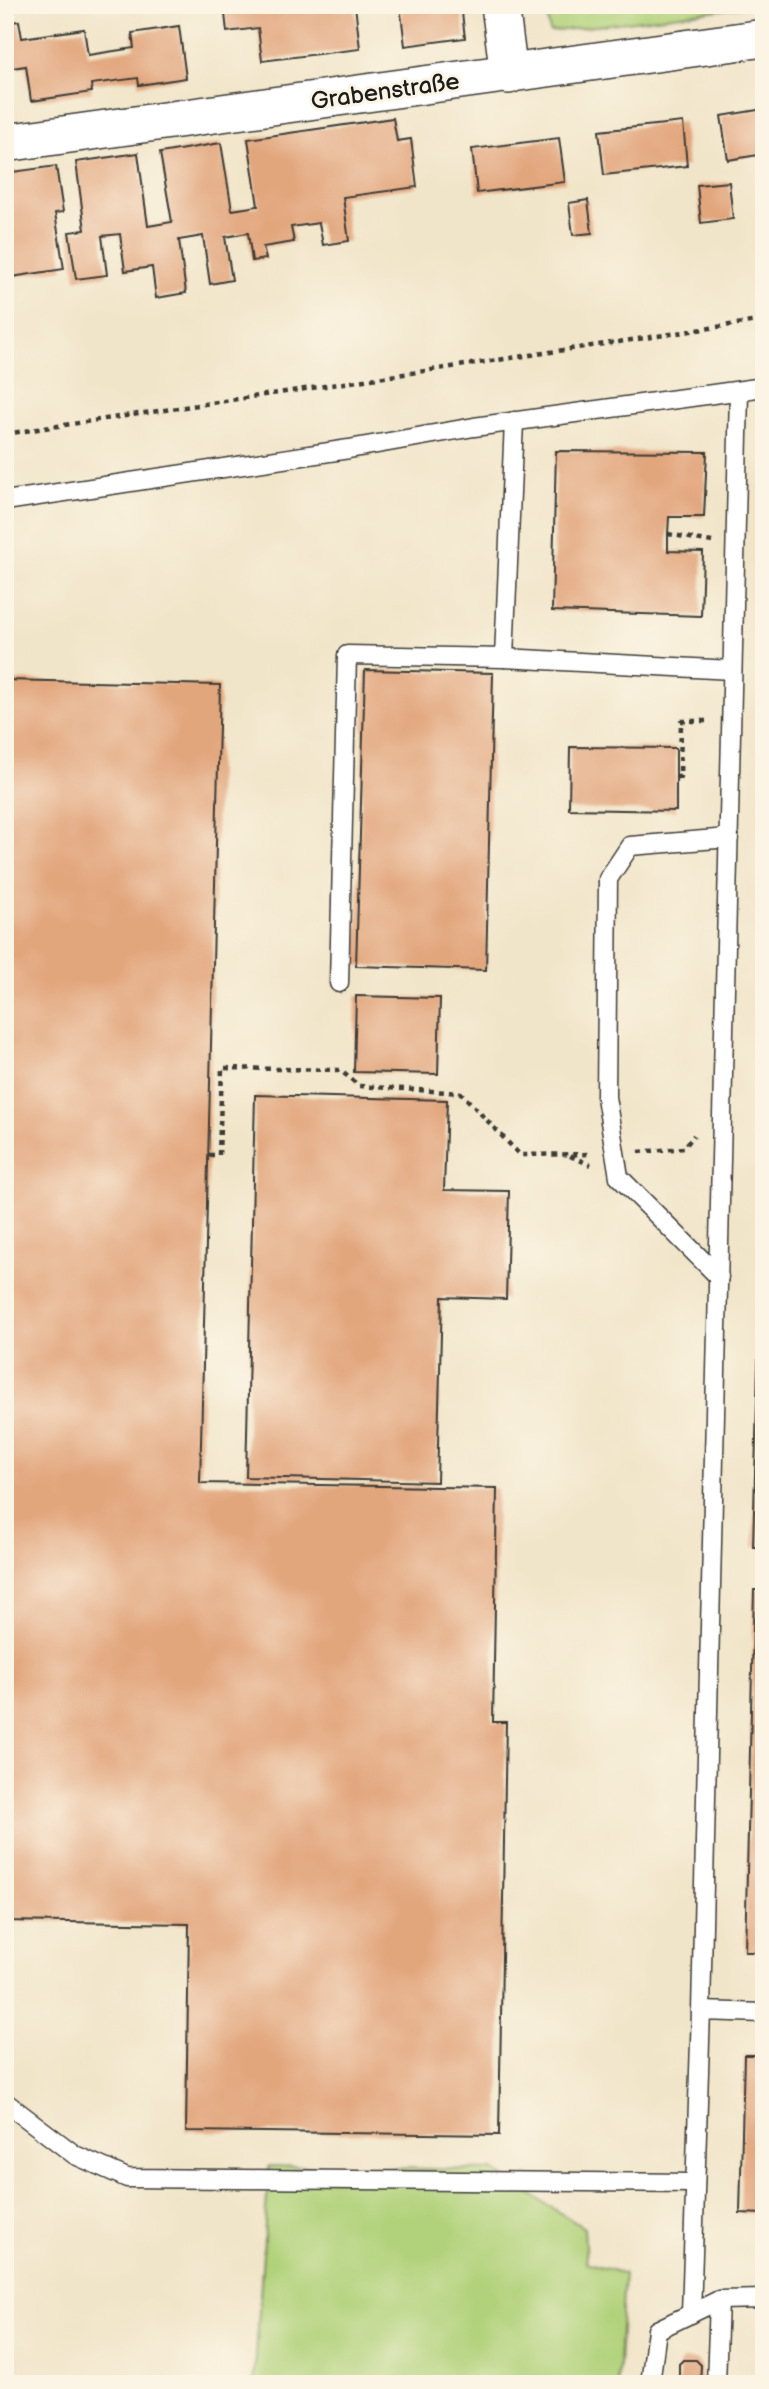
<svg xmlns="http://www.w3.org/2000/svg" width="769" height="2389" viewBox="0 0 769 2389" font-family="'Balsamiq Sans',sans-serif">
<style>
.green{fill:#b1d27a;stroke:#66774b;stroke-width:2}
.building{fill:#e2a67d}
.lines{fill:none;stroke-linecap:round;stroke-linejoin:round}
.service-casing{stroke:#3c3a36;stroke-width:21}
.minor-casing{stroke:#3c3a36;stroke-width:40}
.path{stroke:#3c3a36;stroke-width:4.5;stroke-dasharray:5 5;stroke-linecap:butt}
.service{stroke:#fff;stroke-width:18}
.minor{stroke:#fff;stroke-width:37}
.labels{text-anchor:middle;stroke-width:6;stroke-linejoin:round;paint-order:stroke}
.street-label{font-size:24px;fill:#1c1c1c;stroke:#fcf5e5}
</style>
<rect width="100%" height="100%" fill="#fcf5e5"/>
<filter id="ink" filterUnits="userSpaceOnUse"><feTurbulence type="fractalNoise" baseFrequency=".0143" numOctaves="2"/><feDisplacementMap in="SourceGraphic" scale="14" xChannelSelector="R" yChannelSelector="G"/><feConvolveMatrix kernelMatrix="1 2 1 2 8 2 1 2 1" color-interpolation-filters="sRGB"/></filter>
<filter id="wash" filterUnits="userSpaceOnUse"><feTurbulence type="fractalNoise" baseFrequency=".00686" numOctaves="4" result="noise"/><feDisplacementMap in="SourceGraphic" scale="28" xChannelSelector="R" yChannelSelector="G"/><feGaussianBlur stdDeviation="1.57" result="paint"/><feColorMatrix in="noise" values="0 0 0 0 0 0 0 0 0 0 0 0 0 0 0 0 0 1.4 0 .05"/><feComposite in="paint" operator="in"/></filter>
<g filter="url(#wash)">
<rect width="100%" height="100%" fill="#f1e5c9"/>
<g class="green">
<path d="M545,5H757L550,32Z"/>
<path d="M269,2166L493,2170L584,2228L586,2262L624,2274L618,2384H254Z"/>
</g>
<g id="blocks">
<g class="building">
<path d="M224,5H355L360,49L262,61L258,28L227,32Z"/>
<path d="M400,5H461L465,38L405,46Z"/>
<path d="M19,21L22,38L84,29L88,55L134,48L132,33L179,26L186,78L139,85L138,78L91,84L92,92L31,101L26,66L5,69V23Z"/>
<path d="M764,109V154L728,160L721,116Z"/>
<path d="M393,118L397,141L411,139L417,187L343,197L349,241L323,245L319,223L291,227L294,242L263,247L266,259L252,261L248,233L225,237L232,280L210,284L203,236L179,240L186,293L156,298L152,267L125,271L120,234L102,236L107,275L76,279L69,232L85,230L76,162L138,153L148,226L172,222L160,153L221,143L232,210L258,206L248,139Z"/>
<path d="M683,122L687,166L604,175L599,131Z"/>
<path d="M559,138L565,182L477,193L472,149Z"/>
<path d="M56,166L63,212L55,213L64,269L5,278V173Z"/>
<path d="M729,182L733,219L701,223L697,185Z"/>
<path d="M588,200L592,233L573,235L569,203Z"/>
<path d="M556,451L707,452L704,517H669L668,534V551L703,552L701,616L552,611Z"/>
<path d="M365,670L493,673L486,970L356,966Z"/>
<path d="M5,680L220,685L200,1483L497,1488L493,1722H506L499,2135L186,2131L189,1924L5,1921Z"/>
<path d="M570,747L676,748V811L569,809Z"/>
<path d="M356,996L440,998L438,1074L354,1072Z"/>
<path d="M255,1095L447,1100L444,1190L509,1191L506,1299L442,1297L437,1482L246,1477Z"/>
<path d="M761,1259H764V1547H753Z"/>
<path d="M754,1590H764V1952H745Z"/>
<path d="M744,2055H764V2214L740,2213Z"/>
<path d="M683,2360H696L701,2365L700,2384H679V2364Z"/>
</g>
</g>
</g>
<g filter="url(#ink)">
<use href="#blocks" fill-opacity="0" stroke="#3c3a36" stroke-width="2"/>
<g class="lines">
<g class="service-casing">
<g id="service">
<path d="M5,501L349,449L474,427L764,387"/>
<path d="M504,658L514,421"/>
<path d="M339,983L347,655L504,658L732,670"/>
<path d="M719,1277L619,1177L606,1097L608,879L630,846L729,838"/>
<path d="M701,2011L739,392"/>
<path d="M5,2102L75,2155L127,2178L695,2183"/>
<path d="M691,2314L701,2011L764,2013"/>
<path d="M650,2384L657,2330L719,2300L764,2299"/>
<path d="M716,2384L719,2300"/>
</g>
</g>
<g class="minor-casing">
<g id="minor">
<path d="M500,5L509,75"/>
<path d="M5,143L764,38"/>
</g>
</g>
<g class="path">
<path d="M5,434L764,320"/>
<path d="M668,534L712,542"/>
<path d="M676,777H680L681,721H707"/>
<path d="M639,1152L684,1148L694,1135"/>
<path d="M209,1155H219L222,1068L340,1070L359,1086L461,1093L520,1155L592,1154"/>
<path d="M570,1156L591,1165"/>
</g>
<use href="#service" class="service"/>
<use href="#minor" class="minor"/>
</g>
</g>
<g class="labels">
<g class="street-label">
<text transform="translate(385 91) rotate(-8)" y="8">Grabenstraße</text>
</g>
</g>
<rect width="769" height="2389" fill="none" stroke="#fcf5e5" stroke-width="28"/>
</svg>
